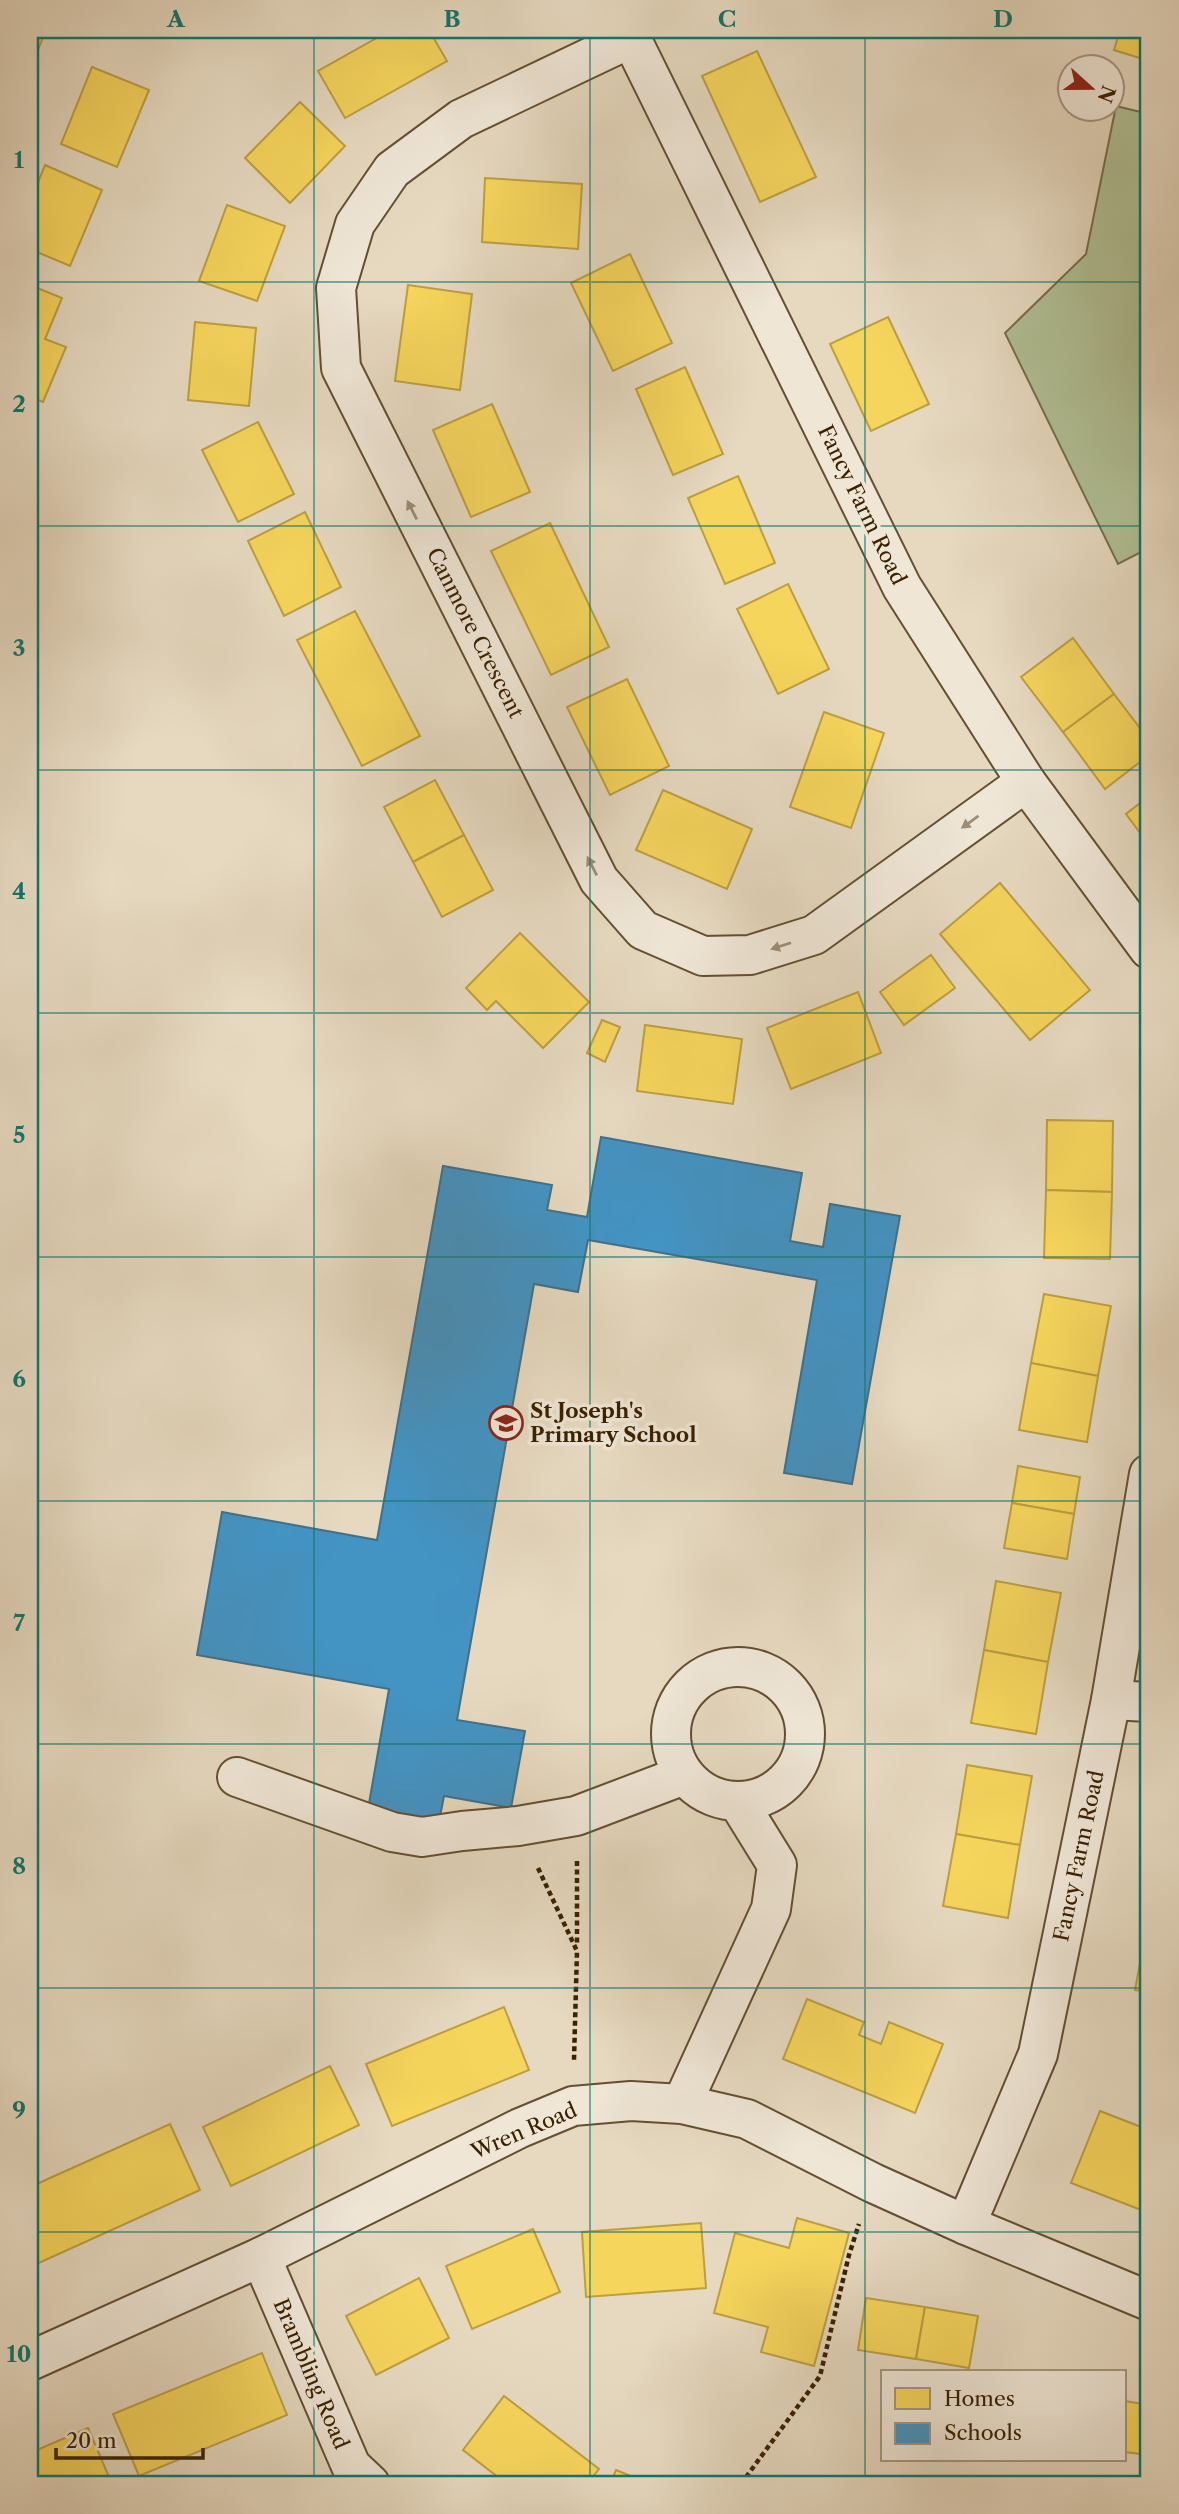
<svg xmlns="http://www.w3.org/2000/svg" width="1179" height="2514" viewBox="0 0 1179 2514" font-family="'Libre Caslon Text',serif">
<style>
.green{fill:#b1c096;stroke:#75704b;stroke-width:2}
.homes{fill:#f6d55c;stroke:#bd9f40;stroke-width:2}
.schools{fill:#4393c3;stroke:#407188;stroke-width:2}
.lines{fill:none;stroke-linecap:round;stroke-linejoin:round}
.minor-casing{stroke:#644f30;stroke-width:42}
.path{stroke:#392100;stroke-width:4.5;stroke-dasharray:5 3.5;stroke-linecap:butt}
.minor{stroke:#efe6d6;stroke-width:38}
.oneway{fill:#9d8d76}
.grid{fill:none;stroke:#0f766e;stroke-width:2;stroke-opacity:0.55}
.labels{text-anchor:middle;stroke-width:7;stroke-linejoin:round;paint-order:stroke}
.street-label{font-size:21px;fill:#392100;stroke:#efe6d6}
.poi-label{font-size:21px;font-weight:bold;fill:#392100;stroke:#efe6d6;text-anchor:start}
.neatline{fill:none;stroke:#0f766e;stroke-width:2.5}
.grid-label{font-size:23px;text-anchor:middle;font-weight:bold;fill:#0f766e}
</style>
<rect width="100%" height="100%" fill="#e6d9c0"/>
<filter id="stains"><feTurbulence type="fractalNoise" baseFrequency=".00286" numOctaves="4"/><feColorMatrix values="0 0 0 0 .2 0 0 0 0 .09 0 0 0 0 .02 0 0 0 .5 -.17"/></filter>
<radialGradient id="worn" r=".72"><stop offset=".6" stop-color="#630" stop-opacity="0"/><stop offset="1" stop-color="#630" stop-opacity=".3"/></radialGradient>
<path class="green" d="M1116,106L1149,114V548L1118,564L1005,333L1086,254Z"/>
<g class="homes">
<path d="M30,30H46L30,70Z"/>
<path d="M391,30H429L447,61L345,118L318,71Z"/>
<path d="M1120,30H1149V61L1114,50Z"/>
<path d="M757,51L816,177L760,202L702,76Z"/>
<path d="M92,67L149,90L117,167L61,144Z"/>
<path d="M300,102L345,146L290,203L245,158Z"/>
<path d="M45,165L102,190L70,266L30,249V202Z"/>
<path d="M485,178L582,184L578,249L482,242Z"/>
<path d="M227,205L285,226L257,301L199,281Z"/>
<path d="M630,254L672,343L613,371L571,283Z"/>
<path d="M30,285L62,298L45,339L66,347L43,402L30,397Z"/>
<path d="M408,285L472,294L460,390L395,381Z"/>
<path d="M888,317L929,404L871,431L830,344Z"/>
<path d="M195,322L256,328L249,406L188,400Z"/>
<path d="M685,367L723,454L673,475L636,389Z"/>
<path d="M492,404L530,492L471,517L433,430Z"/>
<path d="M258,422L294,494L238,522L202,450Z"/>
<path d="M738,476L775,563L725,584L688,498Z"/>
<path d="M305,512L341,587L284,616L248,541Z"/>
<path d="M550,523L609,647L551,675L491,551Z"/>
<path d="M788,584L829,669L778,694L737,609Z"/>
<path d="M355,611L420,736L362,766L297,640Z"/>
<path d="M1073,638L1114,694L1063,732L1021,677Z"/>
<path d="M627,679L669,766L610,795L567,707Z"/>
<path d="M1114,694L1149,740V755L1105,789L1063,732Z"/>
<path d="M824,712L884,733L851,828L790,807Z"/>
<path d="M435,780L464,835L413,862L384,807Z"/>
<path d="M663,790L752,829L727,889L636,850Z"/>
<path d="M1149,796V845L1126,814Z"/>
<path d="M464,835L493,890L442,917L413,862Z"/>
<path d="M1000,883L1090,990L1030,1040L940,934Z"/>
<path d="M520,933L589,1002L543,1048L496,1001L487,1010L466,988Z"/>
<path d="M931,955L955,988L904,1025L880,992Z"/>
<path d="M858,992L881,1053L791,1089L767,1028Z"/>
<path d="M602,1020L620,1027L605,1062L587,1053Z"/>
<path d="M645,1025L742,1039L733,1104L637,1091Z"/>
<path d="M1047,1120L1113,1121L1112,1192L1046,1190Z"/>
<path d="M1046,1190L1112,1192L1110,1259L1044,1258Z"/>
<path d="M1044,1294L1111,1306L1098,1376L1031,1363Z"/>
<path d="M1031,1363L1098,1376L1087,1442L1019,1430Z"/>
<path d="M1018,1466L1080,1477L1074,1514L1012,1503Z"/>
<path d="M1012,1503L1074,1514L1067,1559L1004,1548Z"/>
<path d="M996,1581L1061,1593L1048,1662L984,1650Z"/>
<path d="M984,1650L1048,1662L1036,1734L971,1723Z"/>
<path d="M967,1765L1032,1776L1020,1845L956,1834Z"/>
<path d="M956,1834L1020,1845L1008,1918L943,1906Z"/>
<path d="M1143,1947H1149V1992L1135,1990Z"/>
<path d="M807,1999L864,2022L859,2035L881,2044L889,2022L943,2044L915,2113L783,2059Z"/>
<path d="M504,2007L529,2070L392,2126L366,2064Z"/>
<path d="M330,2066L359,2125L231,2186L203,2127Z"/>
<path d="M1100,2111L1149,2130V2139L1143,2156L1149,2159V2213L1071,2183Z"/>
<path d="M170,2124L200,2190L30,2267V2187Z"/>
<path d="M797,2218L849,2233L814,2366L761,2352L768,2327L714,2313L735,2233L789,2248Z"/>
<path d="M701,2223L706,2288L586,2297L582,2232Z"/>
<path d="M533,2229L560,2292L472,2329L446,2266Z"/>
<path d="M419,2278L449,2338L376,2375L346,2316Z"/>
<path d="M866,2298L925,2307L916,2359L858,2350Z"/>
<path d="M925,2307L978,2316L969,2368L916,2359Z"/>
<path d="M262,2353L287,2415L139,2476L113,2414Z"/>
<path d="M504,2396L599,2469L587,2484H507L463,2450Z"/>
<path d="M1125,2401L1149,2405V2455L1125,2452Z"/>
<path d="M88,2428L112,2484H30V2453Z"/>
<path d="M616,2470L650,2484H610Z"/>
</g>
<path class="schools" d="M601,1137L802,1173L790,1241L823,1247L830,1204L900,1216L852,1484L784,1473L817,1280L588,1240L578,1292L534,1284L457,1720L525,1731L511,1808L444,1796L438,1827L367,1815L389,1689L197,1655L222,1512L377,1540L443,1166L552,1185L547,1210L587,1217Z"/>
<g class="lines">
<g class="minor-casing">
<g id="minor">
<path d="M627,30L902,587L1026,782L1149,949"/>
<path d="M631,38L461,119L392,170L355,224L336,288L341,368L599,880L643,930L703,956L750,955L814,935L1026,782"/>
<circle cx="738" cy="1734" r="67"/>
<path d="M1111,1700L1149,1702"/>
<path d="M237,1777L392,1832L422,1837L462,1831L518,1826L576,1816L684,1775"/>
<path d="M682,2104L771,1909L777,1865L738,1802"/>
<path d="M966,2225L1038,2054L1111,1700L1149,1474"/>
<path d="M261,2257L351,2466L370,2484"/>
<path d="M30,2361L261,2257L520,2128L573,2106L631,2101L682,2104L747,2119L873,2183L966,2225L1149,2301"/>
</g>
</g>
<g class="path">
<path d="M577,1861V1946"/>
<path d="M538,1868L577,1951L574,2060"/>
<path d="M741,2484L820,2376L849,2255L859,2224"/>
</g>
<use href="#minor" class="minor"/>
</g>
<defs><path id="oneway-solid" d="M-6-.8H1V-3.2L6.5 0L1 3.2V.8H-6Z" transform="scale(1.75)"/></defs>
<g class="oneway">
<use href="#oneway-solid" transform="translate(412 510) rotate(-117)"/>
<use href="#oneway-solid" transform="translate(970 822) rotate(144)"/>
<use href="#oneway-solid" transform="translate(592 866) rotate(-117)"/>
<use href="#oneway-solid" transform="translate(781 946) rotate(162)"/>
</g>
<path class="grid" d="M314,30V2484M590,30V2484M865,30V2484M30,282H1149M30,526H1149M30,770H1149M30,1013H1149M30,1257H1149M30,1501H1149M30,1744H1149M30,1988H1149M30,2232H1149"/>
<defs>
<g id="school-ring" transform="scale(1.75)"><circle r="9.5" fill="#efe6d6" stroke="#8f2418" stroke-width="1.5"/><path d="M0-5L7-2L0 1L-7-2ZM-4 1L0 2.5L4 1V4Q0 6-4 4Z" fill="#8f2418"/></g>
</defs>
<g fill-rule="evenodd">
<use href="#school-ring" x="506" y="1423"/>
</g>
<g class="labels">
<g class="street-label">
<text transform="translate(862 505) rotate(64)" y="7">Fancy Farm Road</text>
<text transform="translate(475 633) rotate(63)" y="7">Canmore Crescent</text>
<text transform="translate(1079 1856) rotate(-78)" y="7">Fancy Farm Road</text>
<text transform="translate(524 2131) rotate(-23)" y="7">Wren Road</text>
<text transform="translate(311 2374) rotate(67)" y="7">Brambling Road</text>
</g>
<g class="poi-label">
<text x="530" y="1418">St Joseph's<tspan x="530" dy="24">Primary School</tspan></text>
</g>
</g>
<rect width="1179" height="2514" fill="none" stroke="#e6d9c0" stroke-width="77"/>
<rect x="881" y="2370" width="245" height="91" fill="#efe6d6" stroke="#a69780" stroke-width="2"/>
<rect x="895" y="2388" width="35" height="21" fill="#f6d55c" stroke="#a69780" stroke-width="2"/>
<text x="944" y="2406" font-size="21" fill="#392100">Homes</text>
<rect x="895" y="2423" width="35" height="21" fill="#4393c3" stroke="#a69780" stroke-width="2"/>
<text x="944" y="2440" font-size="21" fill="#392100">Schools</text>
<g transform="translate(1091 88) rotate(111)"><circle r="33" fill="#efe6d6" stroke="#a69780" stroke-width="2"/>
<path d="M0-5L12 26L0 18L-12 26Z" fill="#8f2418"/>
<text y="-10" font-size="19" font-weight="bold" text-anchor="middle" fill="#392100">N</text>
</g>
<path d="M56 2448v10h147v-10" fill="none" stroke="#392100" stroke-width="3.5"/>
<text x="66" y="2448" font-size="21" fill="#392100" stroke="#efe6d6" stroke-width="5" paint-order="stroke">20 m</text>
<rect x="38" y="38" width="1102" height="2438" class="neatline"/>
<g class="grid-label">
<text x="176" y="27">A</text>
<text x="452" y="27">B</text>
<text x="727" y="27">C</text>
<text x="1003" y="27">D</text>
<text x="19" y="168">1</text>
<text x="19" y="412">2</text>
<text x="19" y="656">3</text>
<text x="19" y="899">4</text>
<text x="19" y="1143">5</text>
<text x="19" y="1387">6</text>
<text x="19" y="1631">7</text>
<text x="19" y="1874">8</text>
<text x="19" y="2118">9</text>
<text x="19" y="2362">10</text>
</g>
<rect width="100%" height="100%" filter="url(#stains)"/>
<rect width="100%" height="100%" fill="url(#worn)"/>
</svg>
